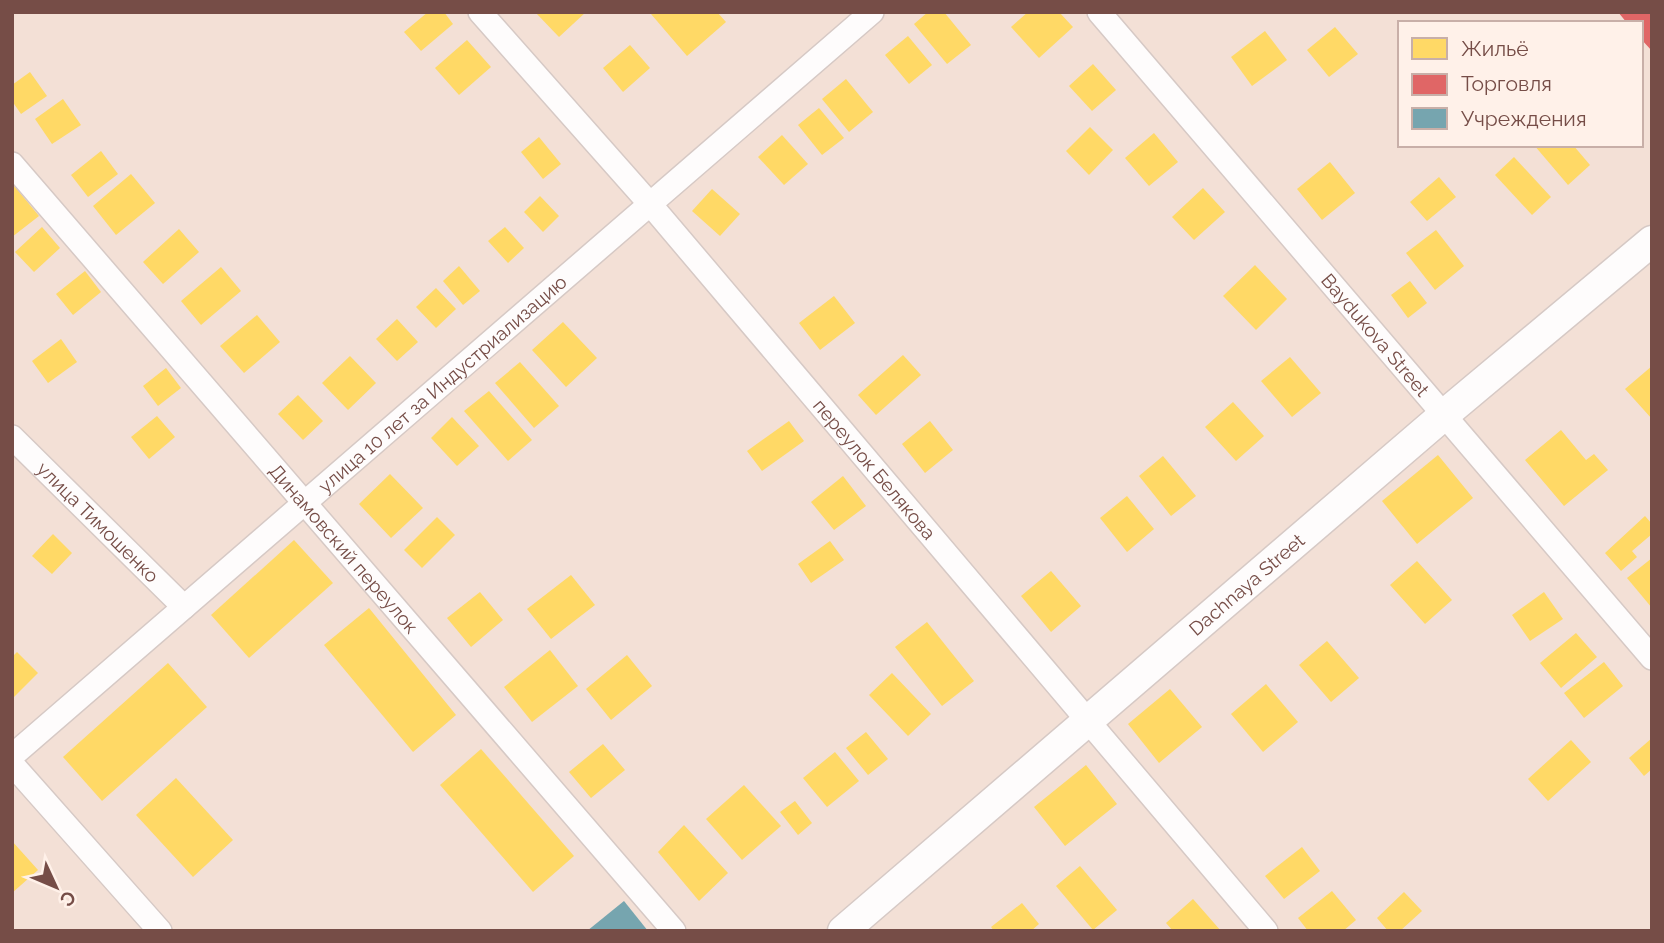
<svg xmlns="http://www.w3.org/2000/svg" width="1664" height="943" viewBox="0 0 1664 943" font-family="Raleway,sans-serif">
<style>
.residential{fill:#f3e0d6;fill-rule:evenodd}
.homes{fill:#ffd966}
.shops{fill:#e06666}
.public{fill:#76a5af}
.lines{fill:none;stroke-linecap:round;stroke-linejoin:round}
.minor-casing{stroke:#d6c9c5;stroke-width:26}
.tertiary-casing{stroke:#d6c9c5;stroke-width:33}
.minor{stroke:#fefcfc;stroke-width:23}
.tertiary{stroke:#fefcfc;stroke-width:30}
.labels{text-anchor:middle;stroke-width:7;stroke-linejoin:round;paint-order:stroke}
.street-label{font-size:19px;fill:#764d47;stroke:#fff1e9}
</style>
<rect width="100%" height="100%" fill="#f8eee8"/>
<path class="residential" d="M12,12H1652V931H12ZM1400,23H1641V145H1400Z"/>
<g class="homes">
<path d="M428,12H444L453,24L421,51L404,32Z"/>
<path d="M535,12H586L559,37Z"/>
<path d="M653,12H717L726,22L687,56L651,14Z"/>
<path d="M928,12H944L971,45L947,64L914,24Z"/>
<path d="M1028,12H1059L1073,27L1039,58L1011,27Z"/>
<path d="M1335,27L1358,54L1329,77L1307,50Z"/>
<path d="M1265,31L1287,60L1252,86L1231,57Z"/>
<path d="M908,36L932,65L909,84L885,55Z"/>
<path d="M467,40L491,67L459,95L435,68Z"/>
<path d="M630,45L650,68L623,92L603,68Z"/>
<path d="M1093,64L1116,90L1092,111L1069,86Z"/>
<path d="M30,72L47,96L21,114L12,101V85Z"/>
<path d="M846,79L873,112L849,132L822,99Z"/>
<path d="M63,99L81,125L52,144L35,119Z"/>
<path d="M819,108L844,138L822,155L798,125Z"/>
<path d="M1090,127L1113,150L1089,175L1066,151Z"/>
<path d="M1154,133L1178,162L1149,186L1125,158Z"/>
<path d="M782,135L808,164L784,185L758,157Z"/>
<path d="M539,137L561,164L543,179L521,152Z"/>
<path d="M1534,145H1573L1590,165L1568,185Z"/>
<path d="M101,151L118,174L88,197L71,175Z"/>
<path d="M1514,157L1551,197L1532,215L1495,175Z"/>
<path d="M1330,162L1355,193L1322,220L1297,189Z"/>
<path d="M131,174L155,203L116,235L93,206Z"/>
<path d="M1439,177L1456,197L1427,221L1410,202Z"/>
<path d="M12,183L39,216L12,237Z"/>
<path d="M1203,188L1225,212L1194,240L1172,217Z"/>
<path d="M712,189L740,214L720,236L692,211Z"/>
<path d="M540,196L559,216L543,232L524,212Z"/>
<path d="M42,227L60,248L34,272L15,252Z"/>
<path d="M505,227L524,248L508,263L488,241Z"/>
<path d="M179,229L199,252L163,284L143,262Z"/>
<path d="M1436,230L1464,266L1435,290L1406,253Z"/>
<path d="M1255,265L1287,299L1256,330L1223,296Z"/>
<path d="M459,266L480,291L463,305L443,281Z"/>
<path d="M221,267L241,291L201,325L181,301Z"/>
<path d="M85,271L101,292L73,315L56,294Z"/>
<path d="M1410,281L1427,303L1408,318L1391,295Z"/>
<path d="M436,288L456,309L436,328L416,307Z"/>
<path d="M834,296L855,323L820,350L799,323Z"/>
<path d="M257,315L280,342L244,373L220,346Z"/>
<path d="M397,319L418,342L397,361L376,339Z"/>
<path d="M563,322L597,358L566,387L532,350Z"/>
<path d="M61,339L77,362L48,383L32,361Z"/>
<path d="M903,355L921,375L876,415L858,395Z"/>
<path d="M350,356L376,383L348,410L322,383Z"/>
<path d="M1290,357L1321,393L1292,417L1261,381Z"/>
<path d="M520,362L559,406L534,428L495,383Z"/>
<path d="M1652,366V419L1625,389Z"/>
<path d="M166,368L181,388L158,406L143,386Z"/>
<path d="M489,391L532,440L508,461L464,411Z"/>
<path d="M298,395L323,421L303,440L278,414Z"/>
<path d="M1233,402L1264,436L1236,461L1205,427Z"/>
<path d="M157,416L175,437L149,459L131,437Z"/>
<path d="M452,417L479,446L457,466L431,438Z"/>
<path d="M789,421L804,441L762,471L747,451Z"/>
<path d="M930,421L953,450L925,473L902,444Z"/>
<path d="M1561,430L1586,460L1594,454L1608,470L1564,506L1525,460Z"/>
<path d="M1438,455L1473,498L1417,544L1382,501Z"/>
<path d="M1163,456L1196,496L1171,516L1139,476Z"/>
<path d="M390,474L423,508L391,538L359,504Z"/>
<path d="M843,476L866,506L834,530L811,502Z"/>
<path d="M1127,496L1154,529L1127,552L1100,518Z"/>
<path d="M1645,516L1652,524V534L1632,551L1637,557L1621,571L1605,553Z"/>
<path d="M437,517L455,535L422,568L404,550Z"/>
<path d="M53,534L72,553L52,574L32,556Z"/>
<path d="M294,540L333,583L249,658L211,615Z"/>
<path d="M830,541L844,560L811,583L798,564Z"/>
<path d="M1652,558V608L1627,578Z"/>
<path d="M1417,561L1452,600L1425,624L1390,585Z"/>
<path d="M1051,571L1081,606L1051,632L1021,596Z"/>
<path d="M571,575L595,605L551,639L527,609Z"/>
<path d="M480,592L503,620L471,647L447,618Z"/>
<path d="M1544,592L1563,619L1530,641L1512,615Z"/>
<path d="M369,608L456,715L413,752L324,645Z"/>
<path d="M927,622L974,681L942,706L895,647Z"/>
<path d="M1576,633L1597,657L1561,688L1540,663Z"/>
<path d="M1327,641L1359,678L1331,702L1299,665Z"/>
<path d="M550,650L578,686L532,722L504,687Z"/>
<path d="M17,652L38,673L14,697L12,657Z"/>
<path d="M627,655L652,686L611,720L586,689Z"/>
<path d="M1604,662L1623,686L1584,718L1564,693Z"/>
<path d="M168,663L207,707L102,801L63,757Z"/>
<path d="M892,673L931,714L908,736L869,695Z"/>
<path d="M1266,684L1298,722L1263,752L1231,714Z"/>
<path d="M1170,689L1202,727L1159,763L1128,724Z"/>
<path d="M866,732L888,759L868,775L846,748Z"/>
<path d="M1652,738V769L1644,776L1629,758Z"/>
<path d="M1571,740L1591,762L1548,801L1528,779Z"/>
<path d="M603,744L625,770L591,798L569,772Z"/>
<path d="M481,749L574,856L533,892L440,785Z"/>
<path d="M835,752L859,781L827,807L803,778Z"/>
<path d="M1086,765L1117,804L1065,846L1034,807Z"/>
<path d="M176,778L233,840L193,877L136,815Z"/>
<path d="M744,785L781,826L742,860L706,819Z"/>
<path d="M795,801L812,823L798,835L780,812Z"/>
<path d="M684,825L728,873L699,901L658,852Z"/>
<path d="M12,841L38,870L12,893Z"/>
<path d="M1302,847L1320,871L1284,899L1265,876Z"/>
<path d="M1080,866L1117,910L1093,930L1056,886Z"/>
<path d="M1332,891L1356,920L1343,931H1308L1298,918Z"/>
<path d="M1404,892L1422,911L1400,931H1388L1377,918Z"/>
<path d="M1193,899L1221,931H1173L1166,923Z"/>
<path d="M1022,903L1039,924L1031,931H994L991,927Z"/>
</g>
<path class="shops" d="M1618,12H1652V51L1641,39V23H1627Z"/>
<path class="public" d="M624,901L648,931H587Z"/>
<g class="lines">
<g class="minor-casing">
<g id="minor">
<path id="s1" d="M480,12L650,204L1266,931"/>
<path id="s2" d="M1099,12L1652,658"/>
<path id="s3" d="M12,164L674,931"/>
<path id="s4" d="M12,437L184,607"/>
<path id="s5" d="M12,756L872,12"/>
<path d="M12,764L160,931"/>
</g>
</g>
<g class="tertiary-casing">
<g id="tertiary">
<path id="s6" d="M843,931L1445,414L1652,241"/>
</g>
</g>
<use href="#minor" class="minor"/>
<use href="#tertiary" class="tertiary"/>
</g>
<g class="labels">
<g class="street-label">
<text dy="7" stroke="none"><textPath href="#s2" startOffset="425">Baydukova Street</textPath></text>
<text dy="7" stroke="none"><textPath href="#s5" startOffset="569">улица 10 лет за Индустриализацию</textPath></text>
<text dy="7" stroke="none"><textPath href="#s1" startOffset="604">переулок Белякова</textPath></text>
<text dy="7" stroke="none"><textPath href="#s4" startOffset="121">улица Тимошенко</textPath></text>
<text dy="7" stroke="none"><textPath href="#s3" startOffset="508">Динамовский переулок</textPath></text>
<text dy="7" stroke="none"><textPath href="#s6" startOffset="532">Dachnaya Street</textPath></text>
</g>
</g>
<rect width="1664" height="943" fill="none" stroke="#764d47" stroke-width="28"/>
<rect x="1398" y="21" width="245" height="126" fill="#fff1e9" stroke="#c8afa8" stroke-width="2"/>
<rect x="1412" y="38" width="35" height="21" fill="#ffd966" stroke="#c8afa8" stroke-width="2"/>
<text x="1461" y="56" font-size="21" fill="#764d47">Жильё</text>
<rect x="1412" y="74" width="35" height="21" fill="#e06666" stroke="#c8afa8" stroke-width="2"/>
<text x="1461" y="91" font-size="21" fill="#764d47">Торговля</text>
<rect x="1412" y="108" width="35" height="21" fill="#76a5af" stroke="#c8afa8" stroke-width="2"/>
<text x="1461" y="126" font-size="21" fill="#764d47">Учреждения</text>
<g transform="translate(56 887) rotate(134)" stroke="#fff1e9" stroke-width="5" paint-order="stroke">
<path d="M0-5L12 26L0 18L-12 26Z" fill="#764d47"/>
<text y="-10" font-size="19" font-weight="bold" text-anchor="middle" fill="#764d47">С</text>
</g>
</svg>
